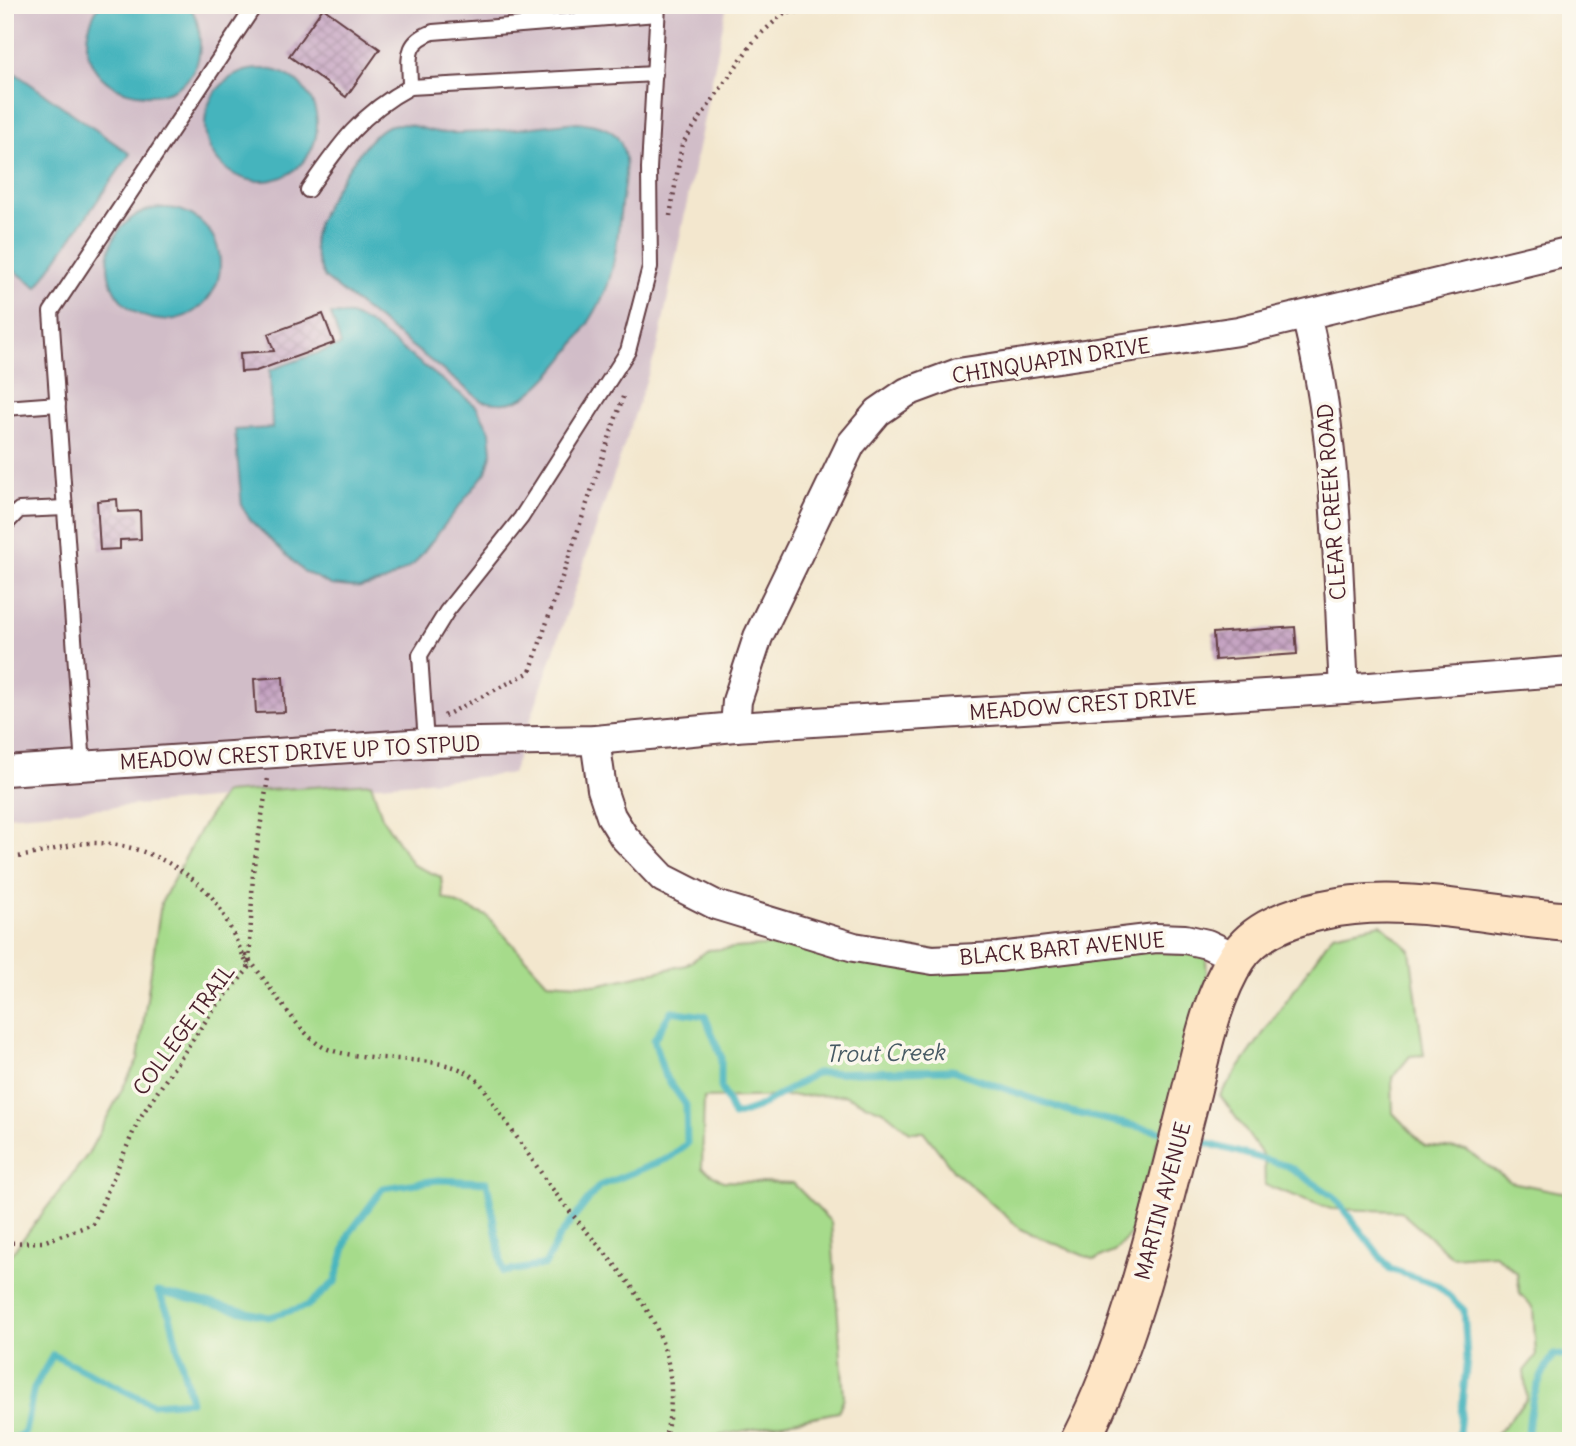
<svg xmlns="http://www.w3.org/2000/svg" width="1576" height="1446" viewBox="0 0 1576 1446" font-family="Delius,sans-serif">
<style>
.industrial{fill:#d1bdc8}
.grass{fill:#a6db8b;stroke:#787d5b;stroke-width:2}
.water{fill:#44b4bd;stroke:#476a74;stroke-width:2}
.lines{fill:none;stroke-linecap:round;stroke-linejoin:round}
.stream{stroke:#44b4bd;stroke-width:7}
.building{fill:url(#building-cross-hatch)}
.lane-casing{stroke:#633d43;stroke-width:18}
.street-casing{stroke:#633d43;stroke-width:32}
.secondary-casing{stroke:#633d43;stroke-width:42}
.path{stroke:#633d43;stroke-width:4.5;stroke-dasharray:2 5;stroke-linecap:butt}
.lane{stroke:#fff;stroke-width:14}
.street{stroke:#fff;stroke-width:28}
.secondary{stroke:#fee5c5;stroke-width:38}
.labels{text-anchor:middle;stroke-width:7;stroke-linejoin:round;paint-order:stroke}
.street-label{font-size:21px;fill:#4a1f2b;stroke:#fbf7ec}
.water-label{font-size:23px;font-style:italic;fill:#485b65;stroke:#fbf7ec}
</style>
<defs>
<pattern id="building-cross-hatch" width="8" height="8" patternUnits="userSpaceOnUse" patternTransform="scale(1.75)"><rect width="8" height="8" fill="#c29fc0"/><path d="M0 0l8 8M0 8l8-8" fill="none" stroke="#a0819c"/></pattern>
</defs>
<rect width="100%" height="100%" fill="#fbf7ec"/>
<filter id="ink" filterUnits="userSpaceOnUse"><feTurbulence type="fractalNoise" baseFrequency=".0143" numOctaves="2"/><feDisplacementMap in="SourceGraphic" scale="14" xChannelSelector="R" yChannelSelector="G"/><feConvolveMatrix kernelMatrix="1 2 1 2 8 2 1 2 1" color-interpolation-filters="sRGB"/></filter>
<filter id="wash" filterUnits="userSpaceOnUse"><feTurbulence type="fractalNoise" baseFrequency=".00686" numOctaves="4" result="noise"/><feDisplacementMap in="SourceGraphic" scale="28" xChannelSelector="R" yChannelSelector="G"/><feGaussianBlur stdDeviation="1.57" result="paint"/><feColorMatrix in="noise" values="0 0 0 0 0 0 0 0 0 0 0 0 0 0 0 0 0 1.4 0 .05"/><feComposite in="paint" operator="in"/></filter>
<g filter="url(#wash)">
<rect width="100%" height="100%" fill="#f3e7ce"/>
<path class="industrial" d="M5,5H727L658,346L512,774L5,816Z"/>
<g class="grass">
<path d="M371,783L382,817L413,865L441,877L443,898L487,916L547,982L597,985L686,965L708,950L818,942L1060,960L1113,929L1148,926L1206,957L1207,978L1178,1095L1157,1144L1142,1222L1114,1252L1094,1260L1022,1230L954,1171L924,1132H910L887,1113L844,1095L704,1098L702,1168L723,1181L793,1183L831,1222L844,1397L838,1412L692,1441H5V1262L88,1154L138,1059L161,903L200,830L224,793Z"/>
<path d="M1381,924L1410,950L1424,1055L1410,1056L1392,1078L1393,1113L1425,1146L1466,1150L1511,1182L1571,1194V1441H1473L1494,1437L1527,1399L1524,1371L1536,1356L1533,1308L1520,1294L1517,1273L1494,1254L1452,1257L1400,1211L1331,1209L1265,1185L1264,1157L1220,1095L1333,934Z"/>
</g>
<g class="water">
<path d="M99,5H188C198,16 200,31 200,45C197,133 44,96 99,5Z"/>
<path d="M5,66L130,154L37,287L5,264Z"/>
<circle cx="261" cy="125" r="56"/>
<path d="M578,122C592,124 608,126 617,137C631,156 624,183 621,205C618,231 616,259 608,284C598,315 549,388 518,400C506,405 494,403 482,401L325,278C319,266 313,252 314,238C315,215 366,133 388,126C409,119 426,133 445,133C489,134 534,126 578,122Z"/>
<circle cx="164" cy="264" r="56"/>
<path d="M331,314L351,315L368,323L476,406L490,431L492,452L486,472L414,564L386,581L360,588L331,585L303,571L252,522L242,507L235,430L272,428L270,370L341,345Z"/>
</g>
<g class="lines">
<g class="stream">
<path d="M1199,1141L1288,1166L1333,1196L1390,1269L1437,1285L1464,1310L1467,1359L1458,1441"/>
<path d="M11,1441L25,1432L34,1388L53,1355L152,1404L191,1401L170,1316L158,1292L269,1317L307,1306L335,1282L349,1234L383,1188L438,1180L487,1182L503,1272L545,1265L559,1237L599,1186L669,1158L687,1144L686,1105L664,1074L654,1040L671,1011L705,1016L721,1056V1087L734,1116L757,1108L816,1073L952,1070L1071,1112L1158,1131"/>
<path d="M1528,1441C1528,1407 1536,1382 1554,1354L1571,1357"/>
</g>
</g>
<g id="blocks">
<g class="building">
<path d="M323,8L380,49L346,97L289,56Z"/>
<path d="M323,314L334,343L256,371L241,372L240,353L274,351L268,334Z"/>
<path d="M117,499L118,512L140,511L141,539L120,540V549L100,550L97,501Z"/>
<path d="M1295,627L1297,654L1215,660L1213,633Z"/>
<path d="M283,677L285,712L256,713L254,679Z"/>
</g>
</g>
</g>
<g filter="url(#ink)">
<use href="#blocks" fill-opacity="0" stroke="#633d43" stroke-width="2"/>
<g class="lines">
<g class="lane-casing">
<g id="lane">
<path d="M410,87C410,59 403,43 433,32L657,14"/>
<path d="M308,190C339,145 361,113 410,87L655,74"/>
<path d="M5,408L58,404"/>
<path d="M5,525L19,510L65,508"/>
<path d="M426,743L420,655L447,611L521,518L628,351L650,267L649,169L658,5"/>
<path d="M83,766L51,312L255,5"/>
</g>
</g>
<g class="street-casing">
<g id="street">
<path d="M1306,316C1338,438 1337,564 1344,689"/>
<path d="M735,727L737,701L758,637L851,444L878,412L907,392L958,373L1238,331L1571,251"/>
<path d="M595,740L602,789L611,816L624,837L663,878L716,905L854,947L933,960L999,957L1156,938L1185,939L1207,944L1237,958"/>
<path d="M5,771L426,743L595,740L735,727L1344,689L1571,671"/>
</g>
</g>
<g class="secondary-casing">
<path id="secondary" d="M1080,1441C1133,1337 1158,1221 1187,1109C1200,1060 1209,1001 1237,958C1255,929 1291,917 1323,910C1402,892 1491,917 1571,922"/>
</g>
<g class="path">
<path d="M670,216L682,144L755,39L784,13L872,5"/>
<path d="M444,716L530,672L624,394"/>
<path d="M5,858C35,857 63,844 90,843C135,842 180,863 211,896C225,912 239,948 249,968L246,956C267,980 298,1035 325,1048C363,1064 440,1053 471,1075C484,1084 488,1096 497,1109C514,1133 531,1158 548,1183C607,1266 697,1325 664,1441"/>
<path d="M5,1243L43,1242L93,1224L139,1119L211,1013L249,968L253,872L268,778"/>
</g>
<use href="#lane" class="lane"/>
<use href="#street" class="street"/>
<use href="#secondary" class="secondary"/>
</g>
</g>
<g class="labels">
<g class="street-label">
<text transform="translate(1051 361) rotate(-9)" y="7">CHINQUAPIN DRIVE</text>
<text transform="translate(1332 502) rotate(-94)" y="7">CLEAR CREEK ROAD</text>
<text transform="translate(1083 705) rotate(-4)" y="7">MEADOW CREST DRIVE</text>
<text transform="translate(300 753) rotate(-3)" y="7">MEADOW CREST DRIVE UP TO STPUD</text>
<text transform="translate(1062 949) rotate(-5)" y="7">BLACK BART AVENUE</text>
<text transform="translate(184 1030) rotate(-54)" y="7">COLLEGE TRAIL</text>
<text transform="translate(1163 1201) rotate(-75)" y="7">MARTIN AVENUE</text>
</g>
<g class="water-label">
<text transform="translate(885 1053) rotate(-1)" y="8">Trout Creek</text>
</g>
</g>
<rect width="1576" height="1446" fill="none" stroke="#fbf7ec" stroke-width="28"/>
</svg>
